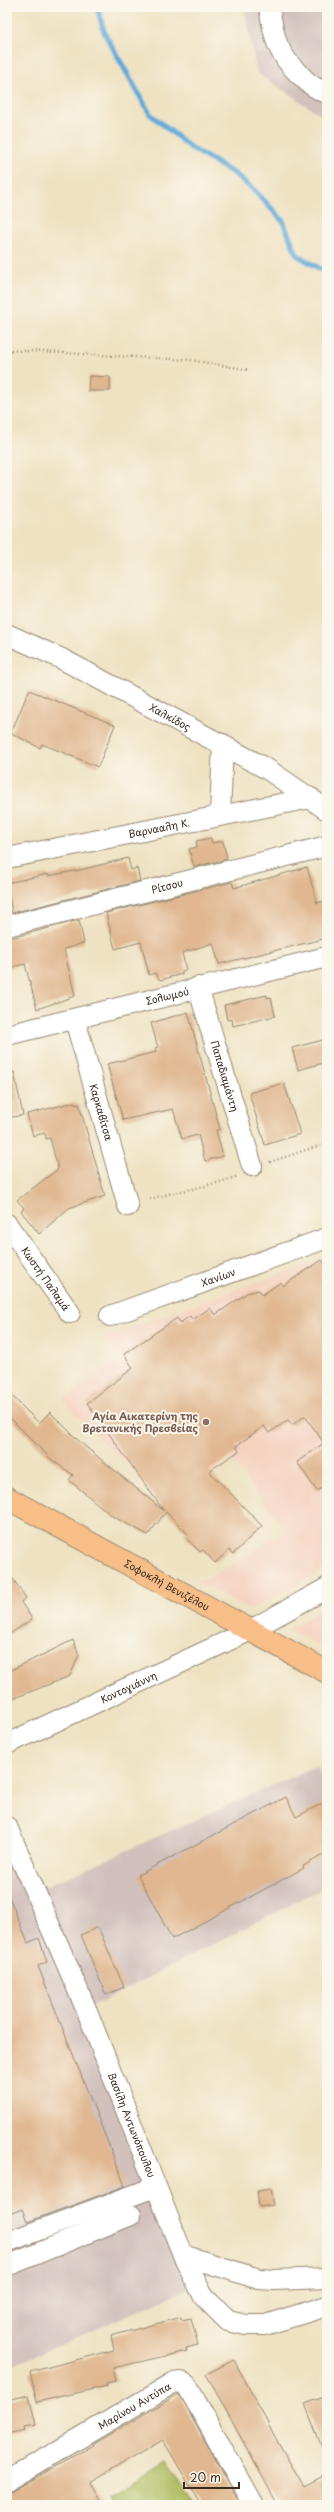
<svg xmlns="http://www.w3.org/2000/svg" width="334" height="2512" viewBox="0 0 334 2512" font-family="'Playpen Sans',sans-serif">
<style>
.built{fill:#f5d3c1}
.industrial{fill:#d1c0bc}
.green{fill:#adbc5e;stroke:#74733e}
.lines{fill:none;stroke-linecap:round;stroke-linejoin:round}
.stream{stroke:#61a9d8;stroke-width:5.5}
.building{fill:#e0b790}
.minor-casing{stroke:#948670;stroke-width:22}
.major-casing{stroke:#948670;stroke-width:24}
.path{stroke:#948670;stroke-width:2.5;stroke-dasharray:1 3;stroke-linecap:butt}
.minor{stroke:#fff;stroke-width:20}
.major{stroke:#f7be88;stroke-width:22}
.education-dot{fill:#8d6e63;stroke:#fbf7ec;stroke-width:1.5}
.labels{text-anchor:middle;stroke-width:4;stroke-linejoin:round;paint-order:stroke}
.street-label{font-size:10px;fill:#3b2a1e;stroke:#fbf7ec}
.education-label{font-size:10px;font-weight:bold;fill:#785e54;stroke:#fbf7ec;text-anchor:end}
</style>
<rect width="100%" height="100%" fill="#fbf7ec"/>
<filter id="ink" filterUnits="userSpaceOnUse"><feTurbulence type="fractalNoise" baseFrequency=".025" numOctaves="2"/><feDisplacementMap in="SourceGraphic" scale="8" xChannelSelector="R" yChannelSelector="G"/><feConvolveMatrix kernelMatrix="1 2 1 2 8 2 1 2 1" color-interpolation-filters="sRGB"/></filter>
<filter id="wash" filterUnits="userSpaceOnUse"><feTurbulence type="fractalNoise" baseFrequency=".012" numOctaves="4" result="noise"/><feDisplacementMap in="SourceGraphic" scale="16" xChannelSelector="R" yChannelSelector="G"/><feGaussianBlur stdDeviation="0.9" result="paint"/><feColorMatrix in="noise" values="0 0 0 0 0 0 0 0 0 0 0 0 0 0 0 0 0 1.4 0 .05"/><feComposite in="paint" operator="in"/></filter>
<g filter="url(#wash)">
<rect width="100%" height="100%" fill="#eee2c2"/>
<g class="built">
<path d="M327,1257V1568L251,1610L199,1582L249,1556L284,1530L275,1515L230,1458L178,1504L105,1445L63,1400L119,1360L105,1337Z"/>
<path d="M327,1607V1650L289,1629L314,1614Z"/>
</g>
<g class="industrial">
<path d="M244,7H327V119L257,73Z"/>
<path d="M316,1766L327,1786V1886L79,2013L188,2289L7,2368V1848L27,1895Z"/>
</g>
<path class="green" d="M166,2462L192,2505H115L110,2496Z"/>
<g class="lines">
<path class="stream" d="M97,7L105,34L150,114L191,148L235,174L254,190L283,221L297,255L327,273"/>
</g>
<g id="blocks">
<g class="building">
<path d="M89,376L110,377V391H88Z"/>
<path d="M29,690L115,725L98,767L42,744L40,748L11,733Z"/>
<path d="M211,838L212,843L223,841L227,859L194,867L189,849L197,847L196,841Z"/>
<path d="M128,858L131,870L137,868L140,881L12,913L7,883L48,874V876L80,870Z"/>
<path d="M307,867L317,903L327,900V938L219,964L213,943L182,953L186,970L182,971V974L160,980L155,973L149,975L141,942L115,949L106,913L232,882L234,888Z"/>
<path d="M79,920L84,943L64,949L75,996L37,1009L25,964L7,968V939Z"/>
<path d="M267,995V998L271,997L275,1016L233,1026L232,1019L227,1020L224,1005Z"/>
<path d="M188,1012L220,1129L216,1130L223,1156L205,1161L198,1135L182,1139L173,1109L123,1120L107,1064L156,1052L155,1048L158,1047L151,1023Z"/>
<path d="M327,1039V1062L298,1070L292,1048Z"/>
<path d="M14,1072L23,1115L7,1118V1073Z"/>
<path d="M284,1083L300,1134L265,1145L249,1093Z"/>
<path d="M75,1102L76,1105L79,1104L105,1196L69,1208L39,1234L21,1211L24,1208L17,1200L58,1169L50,1138L46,1139L45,1133L33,1136L27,1114Z"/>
<path d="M322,1260L327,1268V1484L317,1491L297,1462L324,1443L305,1416L292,1425L288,1420L269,1433L264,1426L236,1446L239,1451L209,1471L262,1526L233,1554L229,1550L215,1563L203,1550L200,1552L185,1537L188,1534L166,1512L148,1535L112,1516L69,1480L73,1475L51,1459L7,1415V1391L39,1423L50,1412L81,1443L164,1511L87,1403L133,1368L124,1354L177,1318L180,1323L190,1316L192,1320L210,1308L215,1315L247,1293L259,1290L262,1295L281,1282L283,1286Z"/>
<path d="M7,1570L26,1598L21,1602L32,1619L7,1636Z"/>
<path d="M73,1640L79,1655L70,1676L7,1701V1672Z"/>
<path d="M286,1797L296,1817L327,1801V1853L303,1866L304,1868L172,1939L138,1875Z"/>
<path d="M7,1892L28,1943L39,1938L47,1962L38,1966L125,2186L27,2222L22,2209L7,2215Z"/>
<path d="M98,1927L124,1987L106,1995L81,1935Z"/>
<path d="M271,2189L274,2205L259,2207L257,2191Z"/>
<path d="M181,2317V2320L191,2318L198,2345L186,2348L187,2351L113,2368L116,2381L106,2383L107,2386L37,2402L30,2372L114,2350L111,2336Z"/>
<path d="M234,2360L282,2450L304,2486L327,2474V2505H278L206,2374Z"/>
<path d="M179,2394L240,2505H201L163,2440L90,2482L103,2505H7V2494L94,2445L93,2444Z"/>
<path d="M29,2395L36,2425L25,2427L26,2430L7,2434V2400Z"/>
<path d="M327,2396V2458H326L305,2404Z"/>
</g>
</g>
</g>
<g filter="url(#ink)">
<use href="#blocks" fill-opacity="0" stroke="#948670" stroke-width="1"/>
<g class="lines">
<g class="minor-casing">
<g id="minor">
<path d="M269,7C274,38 277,54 301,76C308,83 317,90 327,93"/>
<path id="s1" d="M7,634L62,659L267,769L327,810"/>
<path d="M220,815L223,744"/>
<path id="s2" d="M7,858L311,798"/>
<path id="s3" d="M7,926L327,846"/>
<path id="s4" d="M198,987L252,1166"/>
<path id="s5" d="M75,1020L128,1206"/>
<path id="s6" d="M7,1035L327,957"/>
<path id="s7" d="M7,1224L70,1313"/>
<path id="s8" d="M110,1316L327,1238"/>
<path id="s9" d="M7,1744L249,1631L327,1588"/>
<path id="s10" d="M7,1827L87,2011L183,2255L204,2297L228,2321L246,2325H265L327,2306"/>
<path d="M7,2242L155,2187"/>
<path d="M183,2255L259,2279L274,2280L327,2278"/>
<path d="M7,2266L131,2215"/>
<path id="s11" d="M7,2481L173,2383L181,2382L186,2384L254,2505"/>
</g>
</g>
<g class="major-casing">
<g id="major">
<path id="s12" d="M7,1498L327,1672"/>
</g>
</g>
<g class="path">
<path d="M7,350L190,360L250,370"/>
<path d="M270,1162L327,1143"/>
<path d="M146,1200C177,1191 208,1187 238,1176"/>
</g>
<use href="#minor" class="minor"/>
<use href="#major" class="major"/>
</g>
</g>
<circle class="education-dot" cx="206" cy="1422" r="4"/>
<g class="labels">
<g class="street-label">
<text dy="4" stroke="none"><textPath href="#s1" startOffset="183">Χαλκίδος</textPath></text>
<text dy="4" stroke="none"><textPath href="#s2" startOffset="155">Βαρνααλη Κ.</textPath></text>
<text dy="4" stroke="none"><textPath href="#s3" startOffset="165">Ρίτσου</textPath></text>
<text dy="4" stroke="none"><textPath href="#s6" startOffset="165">Σολωμού</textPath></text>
<text dy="4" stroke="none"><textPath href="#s4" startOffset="93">Παπαδιαμάντη</textPath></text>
<text dy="4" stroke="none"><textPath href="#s5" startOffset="96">Καρκαβίτσα</textPath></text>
<text dy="4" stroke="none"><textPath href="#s8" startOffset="115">Χανίων</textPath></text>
<text dy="4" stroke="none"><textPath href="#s7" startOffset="67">Κωστή Παλαμά</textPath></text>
<text dy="4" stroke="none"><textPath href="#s12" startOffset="182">Σοφοκλή Βενιζέλου</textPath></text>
<text dy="4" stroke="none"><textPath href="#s9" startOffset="134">Κοντογιάννη</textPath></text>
<text dy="4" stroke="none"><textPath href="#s10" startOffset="323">Βασίλη Αντωνόπουλου</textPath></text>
<text dy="4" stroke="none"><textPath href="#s11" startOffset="148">Μαρίνου Αντύπα</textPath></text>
</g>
<g class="education-label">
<text x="198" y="1420">Αγία Αικατερίνη της<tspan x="198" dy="12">Βρετανικής Πρεσβείας</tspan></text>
</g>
</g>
<rect width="334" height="2512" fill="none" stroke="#fbf7ec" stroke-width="24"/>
<path d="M184 2482v6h55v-6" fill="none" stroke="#3b2a1e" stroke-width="2"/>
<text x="190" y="2482" font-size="12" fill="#3b2a1e" stroke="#fbf7ec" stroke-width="3" paint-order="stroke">20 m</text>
</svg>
